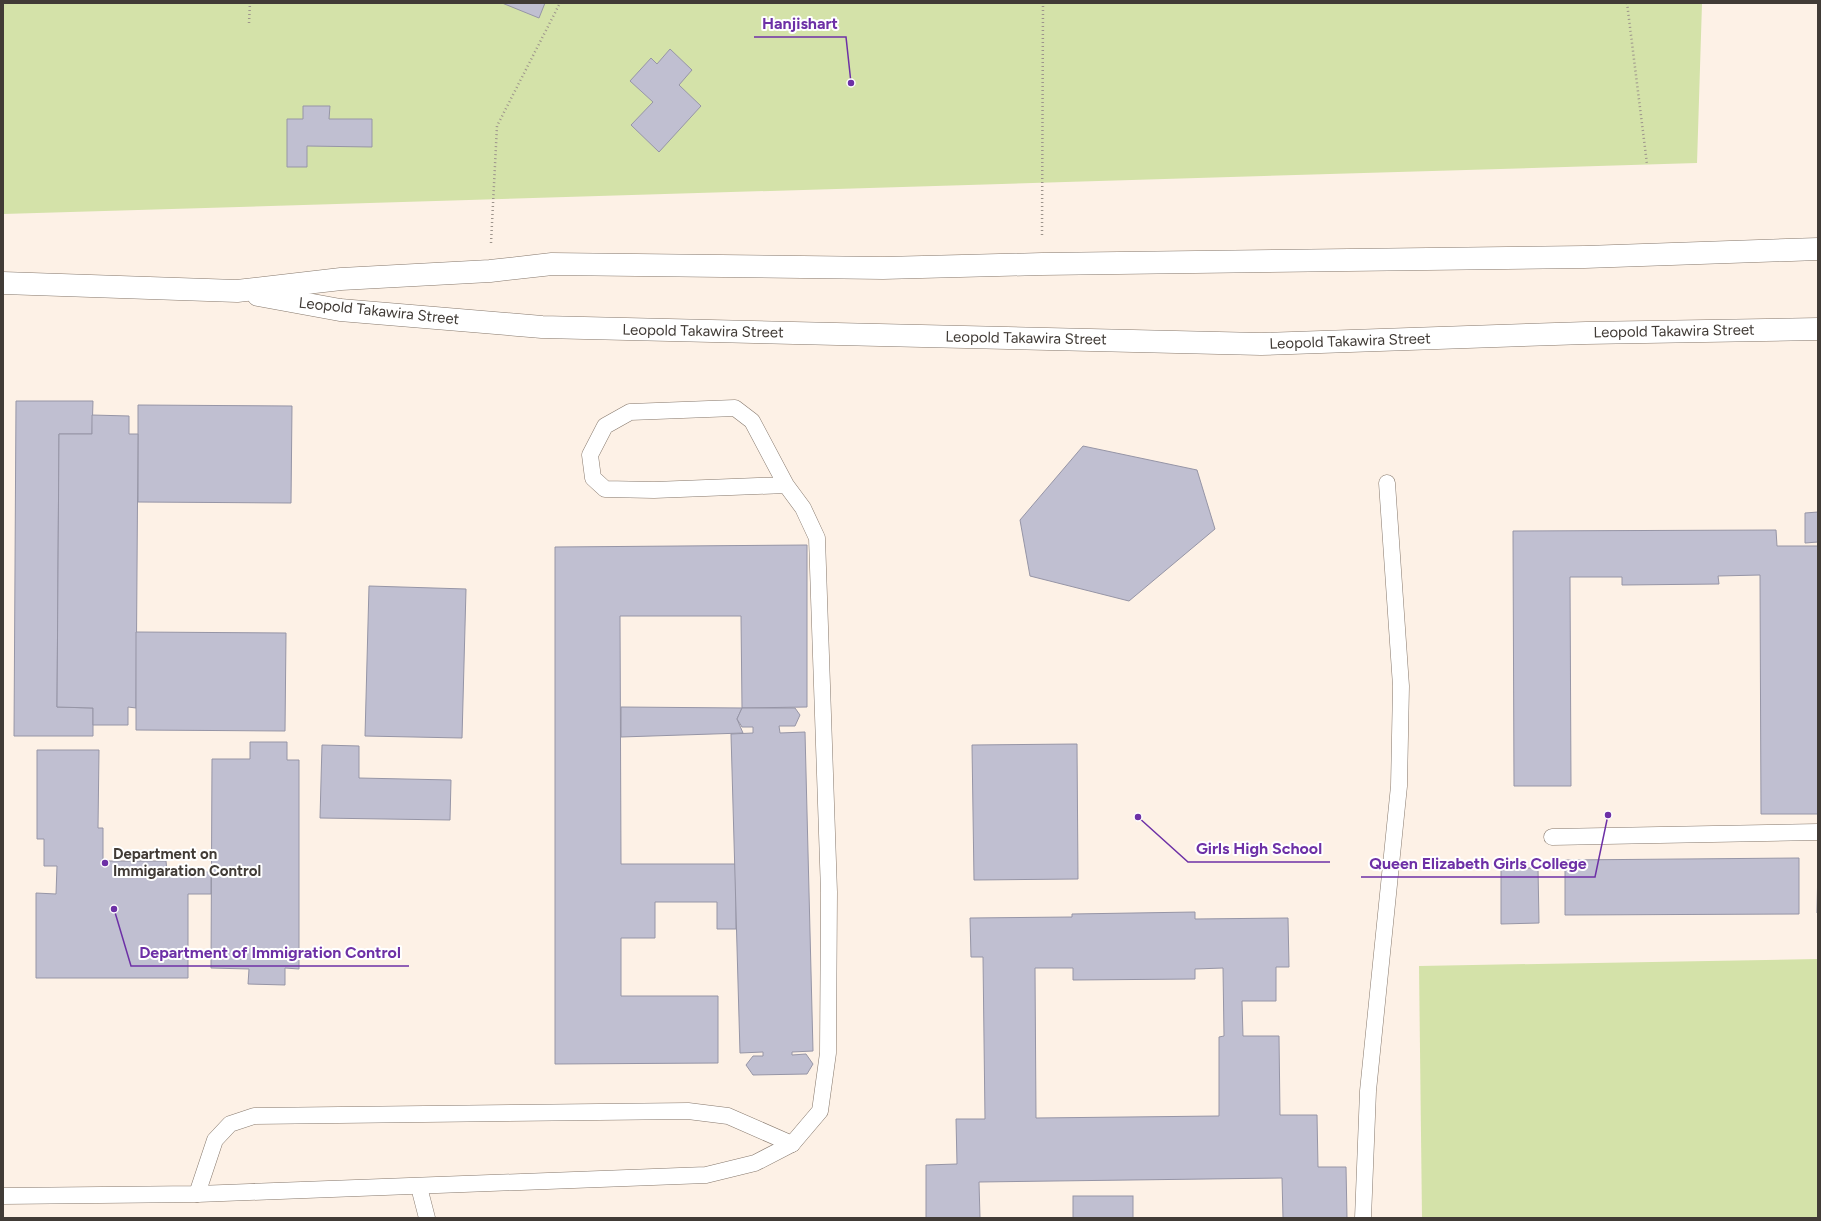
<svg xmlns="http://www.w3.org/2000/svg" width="1821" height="1221" viewBox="0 0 1821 1221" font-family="Figtree,sans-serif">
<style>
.green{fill:#d4e2a9}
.building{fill:#c0bfd1;stroke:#9695a6;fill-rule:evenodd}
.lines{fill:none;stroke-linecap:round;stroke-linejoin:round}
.lane-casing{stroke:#86786c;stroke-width:17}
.secondary-casing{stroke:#86786c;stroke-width:23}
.path{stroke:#9d948c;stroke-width:2.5;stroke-dasharray:1 3;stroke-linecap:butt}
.lane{stroke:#fff;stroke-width:16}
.secondary{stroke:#fff;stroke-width:22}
.poi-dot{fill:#6d30a6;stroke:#fff;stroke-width:1.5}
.labels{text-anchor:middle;stroke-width:4;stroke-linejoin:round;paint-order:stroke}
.street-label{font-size:15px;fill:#413b36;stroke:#fff}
.poi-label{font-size:15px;font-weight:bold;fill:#413b36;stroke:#fff;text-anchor:start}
.leader{fill:none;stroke:#6d30a6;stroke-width:1.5}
.callout-dot{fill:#6d30a6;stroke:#fff;stroke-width:1.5}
.callout-label{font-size:16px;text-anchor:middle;font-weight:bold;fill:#6d30a6;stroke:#fff;stroke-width:4;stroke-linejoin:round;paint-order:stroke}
</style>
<rect width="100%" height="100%" fill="#fdf1e6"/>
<g class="green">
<path d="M3,3H1702L1697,163L3,214Z"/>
<path d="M1818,959V1218H1422L1419,966Z"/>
</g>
<g class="building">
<path d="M502,3H545L539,18Z"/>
<path d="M670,49L692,70L679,85L701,106L659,152L631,125L653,102L630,81L651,58L657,64Z"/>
<path d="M303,106H330L329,119H372V147L307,146V167H287V119H303Z"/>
<path d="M16,401H93L92,434H59L57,707L93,708V736H14Z"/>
<path d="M138,405L292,406L291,503L138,502Z"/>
<path d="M92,415L129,416V434H138L136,708L128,707V725H93V708L57,707L59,434H92Z"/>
<path d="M1083,446L1197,470L1215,529L1129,601L1030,576L1020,520Z"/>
<path d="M1818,512V542L1805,543V513Z"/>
<path d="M1776,530L1777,546H1818V814H1761L1760,575L1718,576L1719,584L1622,585V577H1570L1571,786H1514L1513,531Z"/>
<path d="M807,545V707L742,708L741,616H620L621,864H736V929H717V902H655V938H621V996H718V1063L555,1064V547Z"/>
<path d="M369,586L466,589L462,738L365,736Z"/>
<path d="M136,632L286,633L285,731L136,730Z"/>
<path d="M621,707L742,708L737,719L743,733L621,737Z"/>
<path d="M742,708H795L800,715L795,726H779L780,733L805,732L813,1051L792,1052V1055L806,1054L813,1064L807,1074L753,1075L746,1065L753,1056H763V1052L740,1053L731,734L753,733V727H742L737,719Z"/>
<path d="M250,742H287V760H299V969L285,968V985L248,984L249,969L211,968L212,759H250Z"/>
<path d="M1077,744L1078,879L974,880L972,745Z"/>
<path d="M322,745L359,746V778L451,780L450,820L320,818Z"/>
<path d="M37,750H99L98,828H103V861H166L167,872H211V894H188V978H36V893L56,894L57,866H44V839H37Z"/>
<path d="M1799,858V914L1565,915V860Z"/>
<path d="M1818,862V913H1817Z"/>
<path d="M1501,868H1538L1539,923L1501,924Z"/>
<path d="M1195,912V919L1288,918L1289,967H1276V1001H1242L1243,1036H1279L1280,1115H1317L1318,1167H1346L1347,1218H1283L1282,1178L979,1182L980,1218H926V1165L957,1164L956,1119H985L983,957H971L970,918L1072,917V914ZM1035,968H1073V980L1195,979V969L1223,968L1224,1036L1219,1037V1116L1036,1118Z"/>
<rect x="1073" y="1196" width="60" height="22"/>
</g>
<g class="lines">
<g class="lane-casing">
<g id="lane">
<path d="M1552,837L1818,832"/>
<path d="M419,1187L427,1218"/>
<path d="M197,1194L215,1140L230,1124L254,1116L688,1111L728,1116L792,1144"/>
<path d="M3,1196L197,1194L706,1175L755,1163L792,1144L820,1111L828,1053L829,892L817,538L803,508L786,485L752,421L735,408L630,412L605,426L590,455L593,478L605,489L654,490L786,485"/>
<path d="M1363,1218L1368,1091L1399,786L1401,686L1387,483"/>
</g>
</g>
<g class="secondary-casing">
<g id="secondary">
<path d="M3,283L237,291L341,279L490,271L552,264L883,268L1042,264L1585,257L1818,249"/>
<path d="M258,295L340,310L542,327L1261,344L1586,333L1818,329"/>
</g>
</g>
<g class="path">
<path d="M1627,3L1647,164"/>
<path d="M249,23L250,3"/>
<path d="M1042,235L1043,3"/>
<path d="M491,243L497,126L560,3"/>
</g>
<use href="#lane" class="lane"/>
<use href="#secondary" class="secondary"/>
</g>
<circle class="poi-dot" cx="105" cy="863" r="4"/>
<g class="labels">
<g class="street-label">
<text transform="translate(379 311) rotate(6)" y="5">Leopold Takawira Street</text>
<text transform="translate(703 331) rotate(1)" y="5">Leopold Takawira Street</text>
<text transform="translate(1674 331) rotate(-1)" y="5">Leopold Takawira Street</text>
<text transform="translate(1026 338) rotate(1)" y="5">Leopold Takawira Street</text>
<text transform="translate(1350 341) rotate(-2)" y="5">Leopold Takawira Street</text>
</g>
<g class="poi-label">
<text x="113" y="859">Department on<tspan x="113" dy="17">Immigaration Control</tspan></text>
</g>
</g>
<path class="leader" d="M851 83L846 37H754M1138 817L1188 862H1330M1608 815L1595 877H1361M114 909L131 966H409"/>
<g class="callout-dot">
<circle cx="851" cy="83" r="4"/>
<circle cx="1138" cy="817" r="4"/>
<circle cx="1608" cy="815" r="4"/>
<circle cx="114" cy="909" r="4"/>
</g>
<g class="callout-label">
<text x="800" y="29">Hanjishart</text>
<text x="1259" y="854">Girls High School</text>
<text x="1478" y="869">Queen Elizabeth Girls College</text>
<text x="270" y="958">Department of Immigration Control</text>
</g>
<rect width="1821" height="1221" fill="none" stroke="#413b36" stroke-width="8"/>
</svg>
